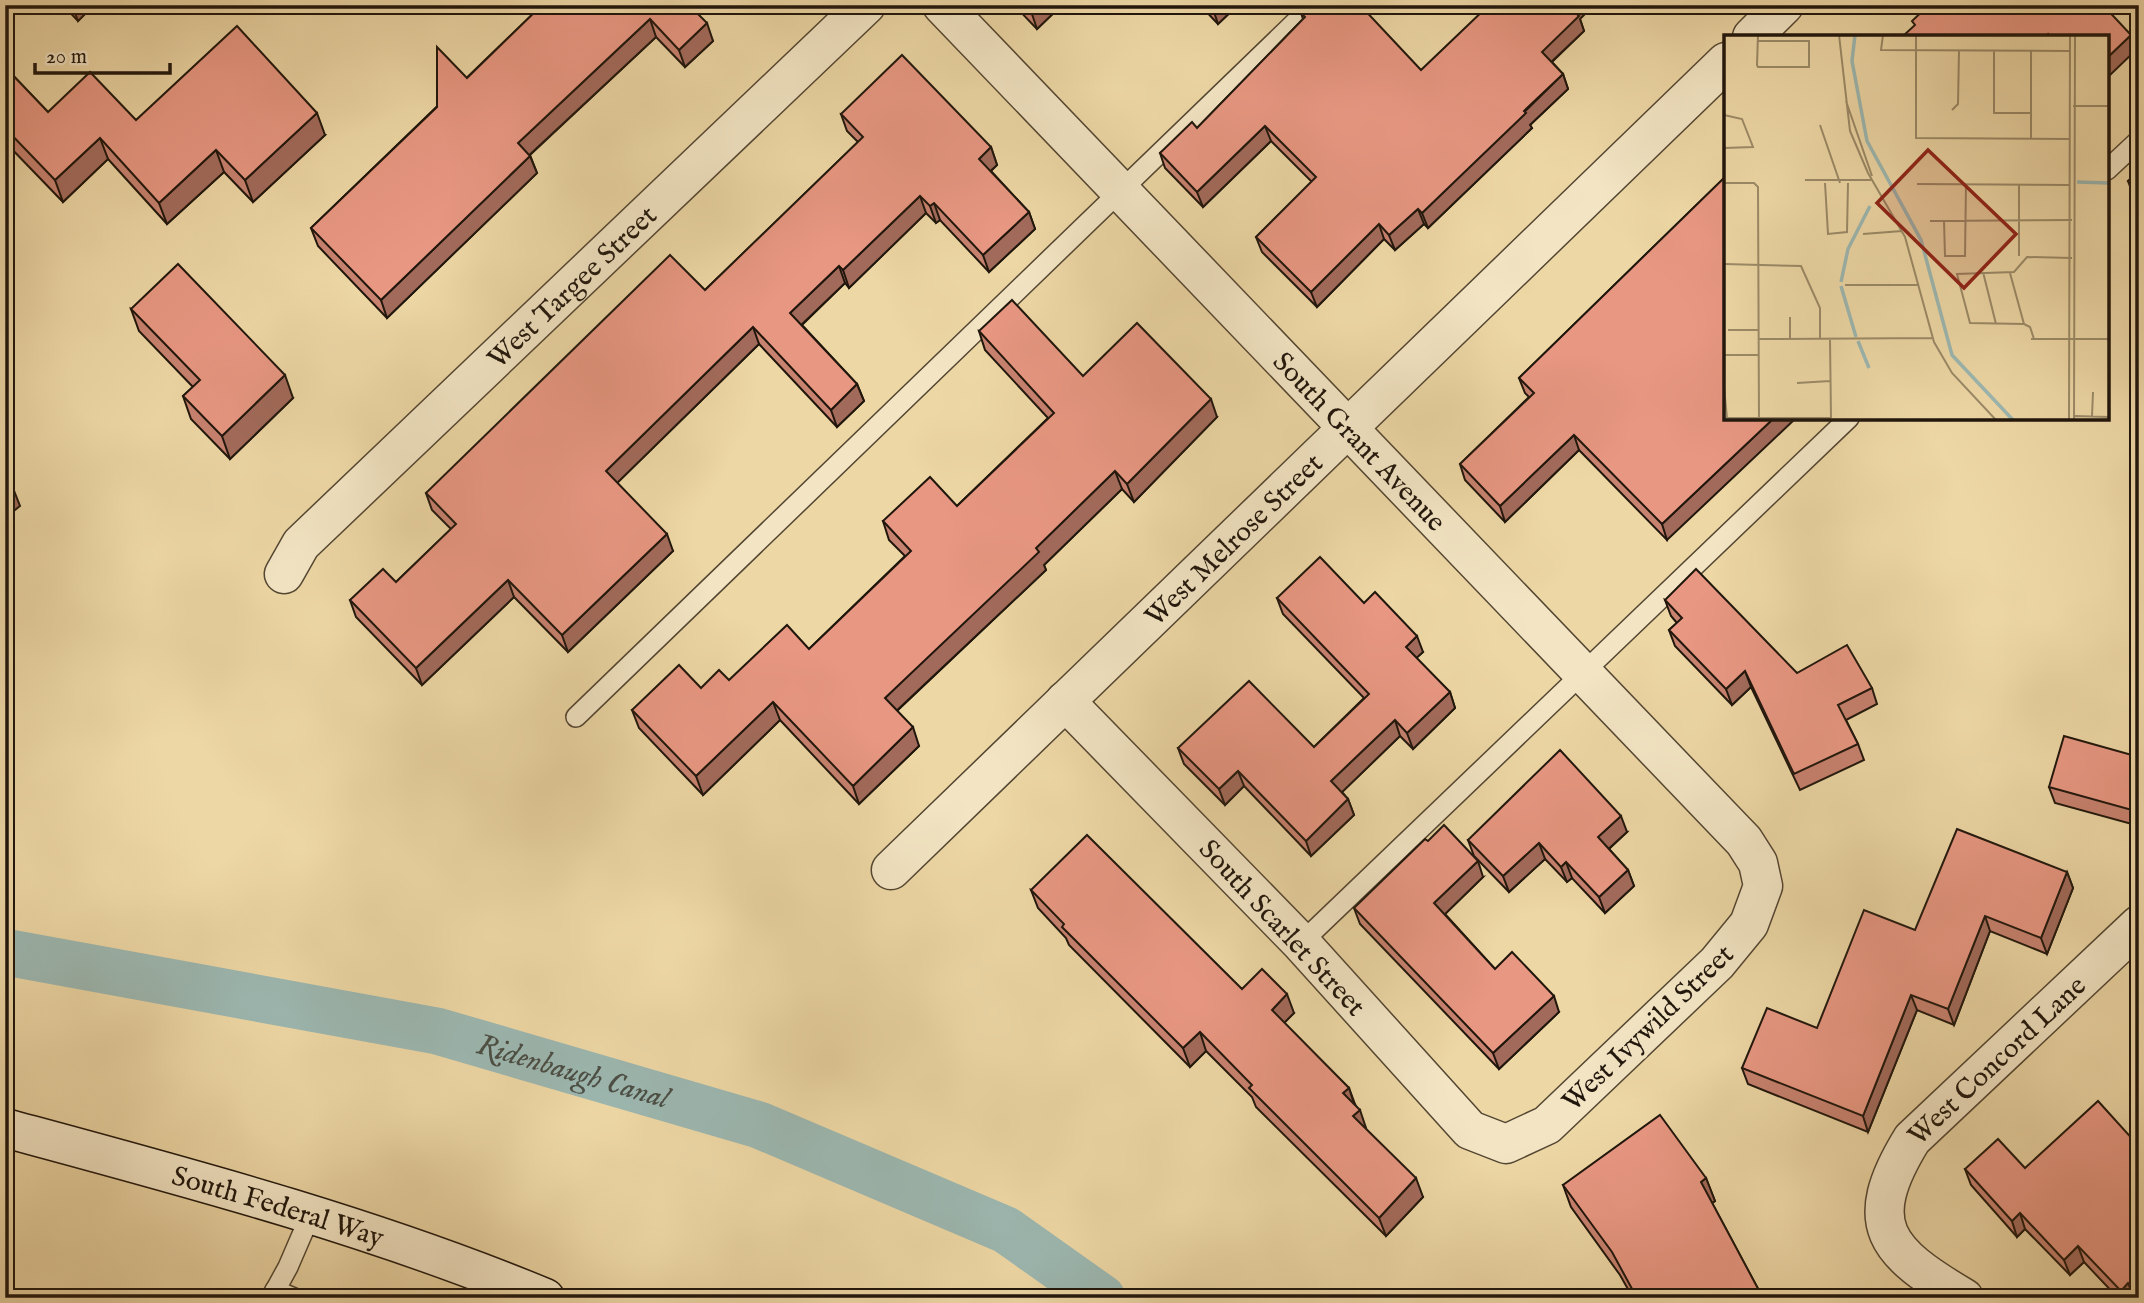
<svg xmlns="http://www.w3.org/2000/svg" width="2144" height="1303" viewBox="0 0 2144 1303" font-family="'IM FELL English',serif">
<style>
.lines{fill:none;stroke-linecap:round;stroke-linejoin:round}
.canal{stroke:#9cb7b0;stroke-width:47}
.service-casing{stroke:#534632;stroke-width:22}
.minor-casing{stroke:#534632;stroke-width:41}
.secondary-casing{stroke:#20160c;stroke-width:41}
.service{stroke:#f3e5c4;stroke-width:19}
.minor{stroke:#f3e5c4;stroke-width:38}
.secondary{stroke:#f3e5c4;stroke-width:38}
.wall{fill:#c88270;stroke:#20160c;stroke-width:2}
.shaded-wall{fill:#a26a5b;stroke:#20160c;stroke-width:2}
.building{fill:#e89782;stroke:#20160c;stroke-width:2}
.labels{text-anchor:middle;stroke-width:7;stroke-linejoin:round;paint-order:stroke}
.street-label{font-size:28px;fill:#20160c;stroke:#f3e5c4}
.water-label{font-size:30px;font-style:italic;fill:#4b4e45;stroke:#f3e5c4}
.inset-river{fill:none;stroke:#9cb7b0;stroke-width:3.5}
.inset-road{fill:none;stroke:#9b8a68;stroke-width:2}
.view{fill:#8f2418;fill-opacity:0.15;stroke:#8f2418;stroke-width:3.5}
.inset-edge{fill:none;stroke:#20160c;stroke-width:3.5}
</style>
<rect width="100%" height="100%" fill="#edd7a5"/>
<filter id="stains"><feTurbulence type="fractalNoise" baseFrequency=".00286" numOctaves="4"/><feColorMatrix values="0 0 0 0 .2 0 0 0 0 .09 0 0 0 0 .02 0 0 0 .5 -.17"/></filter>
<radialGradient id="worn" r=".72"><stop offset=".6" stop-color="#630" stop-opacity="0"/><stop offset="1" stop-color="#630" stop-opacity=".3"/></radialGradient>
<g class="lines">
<path class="canal" id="s1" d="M5,952L437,1031L759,1125L1006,1230L1102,1298"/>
<g class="service-casing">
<g id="service">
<path d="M2107,170L2139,140"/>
<path d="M576,717L1313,5"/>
<path d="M1301,943L1849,418"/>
<path d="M275,1290L294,1298"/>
<path d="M271,1298L288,1267L310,1216"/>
</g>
</g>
<g class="minor-casing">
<g id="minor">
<path id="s2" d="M942,5L1744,841L1758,863L1763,886L1749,924L1717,963L1547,1125L1506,1144L1470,1130L1301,943L1065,701"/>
<path d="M1752,37L1784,5"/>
<path id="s3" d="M284,574L301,544L866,5"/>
<path id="s4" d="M891,870L1726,62"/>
<path id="s5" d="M1964,1298C1886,1252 1859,1225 1912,1139L2139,925"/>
</g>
</g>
<g class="secondary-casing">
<g id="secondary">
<path id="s6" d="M5,1128C186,1177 372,1226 545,1298"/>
</g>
</g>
<use href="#service" class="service"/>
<use href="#minor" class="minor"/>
<use href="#secondary" class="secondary"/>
</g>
<g class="wall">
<path d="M63,5H94L78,21Z"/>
<path d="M542,5H704L697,13L713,41L685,67L656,37L530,155L537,173L387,318L318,246L311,228Z"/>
<path d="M1014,5H1062L1037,29Z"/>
<path d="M1200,5H1238L1218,24Z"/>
<path d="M1301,13L1421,70L1580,19L1584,31L1552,62L1563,74L1568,89L1530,125L1532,128L1428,228L1424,224L1395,250L1384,239L1317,307L1262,252L1256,237L1312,182L1271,141L1203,207L1165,168L1160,153L1197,128L1303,19Z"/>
<path d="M5,67L48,112L325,135L253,202L224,172L167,224L108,159L63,202L5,142Z"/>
<path d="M841,114L991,147L997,165L991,171L1029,212L1035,229L989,272L940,220L936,223L926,213L849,288L845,283L802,325L857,384L864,401L837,427L759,344L617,483L673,551L568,652L514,597L422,685L356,617L350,600L396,582L451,529L432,510L426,493L705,290L858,142L847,131Z"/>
<path d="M2139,137V156L2133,141Z"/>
<path d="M2139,171V202L2134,197L2128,181Z"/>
<path d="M1726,176L1667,540L1579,450L1505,522L1465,480L1460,464L1529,397L1525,393L1519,378Z"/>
<path d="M131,309L293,398L230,459L191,419L183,396L193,387L139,331Z"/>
<path d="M979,331L1083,376L1217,417L1134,502L1122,489L1044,565L1046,570L897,711L919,746L859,804L780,720L703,795L639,728L632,710L729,680L809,649L905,556L889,540L883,521L957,506L1048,418L985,350Z"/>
<path d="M1277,598L1364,603L1423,652L1416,658L1450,692L1455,708L1413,749L1400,736L1342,792L1348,799L1354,815L1311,856L1244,786L1225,805L1184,764L1178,748L1314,747L1364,698L1283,614Z"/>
<path d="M1665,600L1797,673L1872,688L1877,704L1846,720L1858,744L1864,760L1800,790L1751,687L1732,705L1675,646L1669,630L1677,623L1671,616Z"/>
<path d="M2139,757V826L2055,803L2049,787Z"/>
<path d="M1627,832L1609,849L1628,870L1634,886L1605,913L1572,878L1567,882L1545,859L1509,892L1474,856L1468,840Z"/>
<path d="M2067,872L2073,888L2047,954L1990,931L1954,1025L1917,1010L1868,1132L1748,1084L1742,1068L1817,1028L1915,930Z"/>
<path d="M1483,877L1445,914L1495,969L1559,1012L1499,1069L1360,924L1354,908Z"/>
<path d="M1031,890L1294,1013L1284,1023L1349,1088L1355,1104L1366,1129L1423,1197L1386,1236L1256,1107L1252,1097L1206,1051L1190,1067L1069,945L1066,938L1038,908Z"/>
<path d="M2139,1139V1298H2118L2084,1262L2070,1275L2025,1229L2017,1237L1971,1185L1965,1169L2025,1168L2135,1142Z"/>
<path d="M1706,1178L1715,1201L1712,1203L1763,1298H1633L1620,1275L1571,1207L1563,1185Z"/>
</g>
<g class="shaded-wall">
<path d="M72,5H94L78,21Z"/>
<path d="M686,5H704L691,18Z"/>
<path d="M1041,5H1062L1037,29L1032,14Z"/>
<path d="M1217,5H1238L1218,24L1213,9Z"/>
<path d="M1288,5H1296L1289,11Z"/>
<path d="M1573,5H1594L1580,19L1584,31L1547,66L1542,52Z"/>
<path d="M650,19L656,37L524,160L518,143Z"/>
<path d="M707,23L713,41L685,67L679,50Z"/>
<path d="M2131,35L2136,50L2107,78V58Z"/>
<path d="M1563,74L1568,89L1530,125L1532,128L1428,228L1422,213Z"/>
<path d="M317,113L325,135L253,202L245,180Z"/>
<path d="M1265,126L1271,141L1203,207L1197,192Z"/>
<path d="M100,138L108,159L63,202L55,180Z"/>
<path d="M991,147L997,165L985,176L979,159Z"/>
<path d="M216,150L224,172L167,224L159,203Z"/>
<path d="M530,156L537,173L387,318L381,300Z"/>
<path d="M920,196L926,213L849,288L843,270Z"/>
<path d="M934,203L940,220L936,223L930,206Z"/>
<path d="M1418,209L1424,224L1395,250L1389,235Z"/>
<path d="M1029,212L1035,229L989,272L983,255Z"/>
<path d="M1379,224L1384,239L1317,307L1311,292Z"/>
<path d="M839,266L845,283L796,330L790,313Z"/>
<path d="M753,327L759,344L612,488L606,471Z"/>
<path d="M285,375L293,398L230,459L222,436Z"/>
<path d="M857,384L864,401L837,427L831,410Z"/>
<path d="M1211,399L1217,417L1134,502L1127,484Z"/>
<path d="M1774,418H1796L1667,540L1662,524Z"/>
<path d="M1574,435L1579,450L1505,522L1500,506Z"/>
<path d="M1115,471L1122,489L1044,565L1046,570L891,716L885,698L1036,548Z"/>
<path d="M11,483L20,506L5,518V488Z"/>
<path d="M667,534L673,551L568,652L562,635Z"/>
<path d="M508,580L514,597L422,685L416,668Z"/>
<path d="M1417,636L1423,652L1411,663L1406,647Z"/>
<path d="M1745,671L1751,687L1732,705L1726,689Z"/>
<path d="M1450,692L1455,708L1413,749L1407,733Z"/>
<path d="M773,702L780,720L703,795L696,776Z"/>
<path d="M1395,720L1400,736L1337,797L1331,781Z"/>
<path d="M913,727L919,746L859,804L853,786Z"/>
<path d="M1238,771L1244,786L1225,805L1219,789Z"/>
<path d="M1348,799L1354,815L1311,856L1306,841Z"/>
<path d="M1621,816L1627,832L1604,853L1598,837Z"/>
<path d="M1539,843L1545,859L1509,892L1503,876Z"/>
<path d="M1478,861L1483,877L1440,919L1434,903Z"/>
<path d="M1566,862L1572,878L1567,882L1561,867Z"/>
<path d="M1628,870L1634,886L1605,913L1599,897Z"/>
<path d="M2067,872L2073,888L2047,954L2041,938Z"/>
<path d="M1985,916L1990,931L1954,1025L1948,1009Z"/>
<path d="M1287,994L1294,1013L1278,1029L1272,1010Z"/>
<path d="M1911,995L1917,1010L1868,1132L1863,1116Z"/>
<path d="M1554,996L1559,1012L1499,1069L1493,1053Z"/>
<path d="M1200,1032L1206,1051L1190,1067L1183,1048Z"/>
<path d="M1349,1088L1355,1107L1343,1093Z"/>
<path d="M1360,1110L1366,1128L1360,1135L1353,1116Z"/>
<path d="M1416,1178L1423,1197L1386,1236L1379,1218Z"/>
<path d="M1706,1178L1715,1201L1709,1205L1701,1182Z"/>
<path d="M2020,1213L2025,1229L2017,1237L2012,1221Z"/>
<path d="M2078,1246L2084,1262L2070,1275L2064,1260Z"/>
<path d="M2128,1283L2134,1298H2124L2121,1291Z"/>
</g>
<g class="building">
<path d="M542,5H689L707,23L679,50L650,19L518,143L530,156L381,300L311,228L437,107V47L467,78Z"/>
<path d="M1023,5H1041L1032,14Z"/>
<path d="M1209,5H1217L1213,9Z"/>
<path d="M1309,5H1360L1421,70L1489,5H1573L1571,8L1579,16L1542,52L1563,74L1524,111L1526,113L1422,213L1418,209L1389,235L1379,224L1311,292L1256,237L1316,177L1265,126L1197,192L1160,153L1192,122L1197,128L1305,17L1301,13Z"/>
<path d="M1929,5H2103L2131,35L2107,58V37H2050L2048,34L2045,37H1902L1915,25L1912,21Z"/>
<path d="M237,26L317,113L245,180L216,150L159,203L100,138L55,180L5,128V67L48,112L90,72L136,120Z"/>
<path d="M902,55L991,147L979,159L1029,212L983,255L934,203L930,206L920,196L843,270L839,266L790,313L857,384L831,410L753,327L606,471L667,534L562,635L508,580L416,668L350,600L383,569L396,582L456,524L426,493L670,255L705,290L863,137L841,114Z"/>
<path d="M2139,137V147L2133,141Z"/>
<path d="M2139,171V192L2128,181Z"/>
<path d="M1726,176V418H1774L1662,524L1574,435L1500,506L1460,464L1534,393L1519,378Z"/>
<path d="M178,264L285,375L222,436L183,396L200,380L131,309Z"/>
<path d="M1012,300L1083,376L1137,323L1211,399L1127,484L1115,471L1036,548L1039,552L885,698L913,727L853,786L773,702L696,776L632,710L679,665L701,688L719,670L729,680L787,625L809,649L911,551L883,521L930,477L957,506L1054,413L979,331Z"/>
<path d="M5,476L11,483L5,488Z"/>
<path d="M1320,557L1364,603L1375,592L1417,636L1406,647L1450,692L1407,733L1395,720L1331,781L1348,799L1306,841L1238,771L1219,789L1178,748L1249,681L1314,747L1369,694L1277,598Z"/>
<path d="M1696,569L1797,673L1847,645L1872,688L1838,705L1858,744L1794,774L1745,671L1726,689L1669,630L1682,618L1665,600Z"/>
<path d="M2064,736L2139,757V812L2049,787Z"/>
<path d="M1560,750L1621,816L1598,837L1628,870L1599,897L1566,862L1561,867L1539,843L1503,876L1468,840Z"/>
<path d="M1444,825L1478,861L1434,903L1495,969L1512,952L1554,996L1493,1053L1354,908L1425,839L1428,841Z"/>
<path d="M1957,829L2067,872L2041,938L1985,916L1948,1009L1911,995L1863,1116L1742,1068L1767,1008L1817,1028L1864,910L1915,930Z"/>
<path d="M1087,835L1242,989L1262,969L1287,994L1272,1010L1349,1088L1343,1093L1360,1110L1353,1116L1416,1178L1379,1218L1249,1088L1252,1085L1200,1032L1183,1048L1062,927L1064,924L1031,890Z"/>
<path d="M2098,1101L2135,1142L2139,1139V1294L2128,1283L2121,1291L2078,1246L2064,1260L2020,1213L2012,1221L1965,1169L1998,1139L2025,1168Z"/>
<path d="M1660,1115L1706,1178L1701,1182L1763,1298H1637L1612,1252L1563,1185Z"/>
</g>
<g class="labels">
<g class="street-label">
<text dy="10" stroke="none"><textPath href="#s3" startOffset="408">West Targee Street</textPath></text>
<text dy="10" stroke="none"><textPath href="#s2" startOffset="604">South Grant Avenue</textPath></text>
<text dy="10" stroke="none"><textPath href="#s4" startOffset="476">West Melrose Street</textPath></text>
<text transform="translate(1283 927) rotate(47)" y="10">South Scarlet Street</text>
<text transform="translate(1647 1027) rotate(-44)" y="10">West Ivywild Street</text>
<text dy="10" stroke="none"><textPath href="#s5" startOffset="317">West Concord Lane</textPath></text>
<text dy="10" stroke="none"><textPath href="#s6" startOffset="284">South Federal Way</textPath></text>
</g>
<g class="water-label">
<text dy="10" stroke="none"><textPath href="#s1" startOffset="581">Ridenbaugh Canal</textPath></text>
</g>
</g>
<g transform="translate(1724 35)">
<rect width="385" height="385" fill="#edd7a5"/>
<path class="inset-river" d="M131,0L128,26L143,106L197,205L228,320L289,385M353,147L385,148M117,247L124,214L146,171M117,251L132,302M134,306L145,333"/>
<path class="inset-road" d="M115,0L126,96L144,138L181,202L210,307L228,338L272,385M159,0L157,15L346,16M192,0V103L345,104M34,6H85V32H34L33,30L34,0M270,16V78H307M307,16V104M122,66L148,141M349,71H385M228,75L234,69L235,16M0,80L18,84L29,112L0,113M96,90L116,148M81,145H147M0,148H30L34,152L35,385M101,148L104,199L123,197L124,148M193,149L345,150M206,186L348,185M220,186L221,221H241L242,149M139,199L178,196M295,221V149M0,229L77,231L96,273V304M259,237L272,289M286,238L300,289L306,292L310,304M121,250H194M66,282V304M300,289L246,288L233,239L290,237L303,222L348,223M4,295H35M35,304L209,303M307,304H385M106,305L107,383M0,320H35M73,348L106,346M0,352L3,383M351,381L385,382M368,381L369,357M0,383H107M345,385L346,0M350,385L351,0"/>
<path class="view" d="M204,115L292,199L240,253L153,168Z"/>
<rect width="385" height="385" class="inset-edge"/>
</g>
<rect width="2144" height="1303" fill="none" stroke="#edd7a5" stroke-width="28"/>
<rect x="7" y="7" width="2130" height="1289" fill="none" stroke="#20160c" stroke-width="3.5"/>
<rect x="14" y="14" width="2116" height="1275" fill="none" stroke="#20160c" stroke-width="2"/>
<path d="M35 63v10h135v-10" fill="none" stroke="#20160c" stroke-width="3.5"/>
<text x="46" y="63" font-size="21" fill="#20160c" stroke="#f3e5c4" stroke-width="5" paint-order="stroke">20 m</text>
<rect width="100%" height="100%" filter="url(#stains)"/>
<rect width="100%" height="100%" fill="url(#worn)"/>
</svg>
